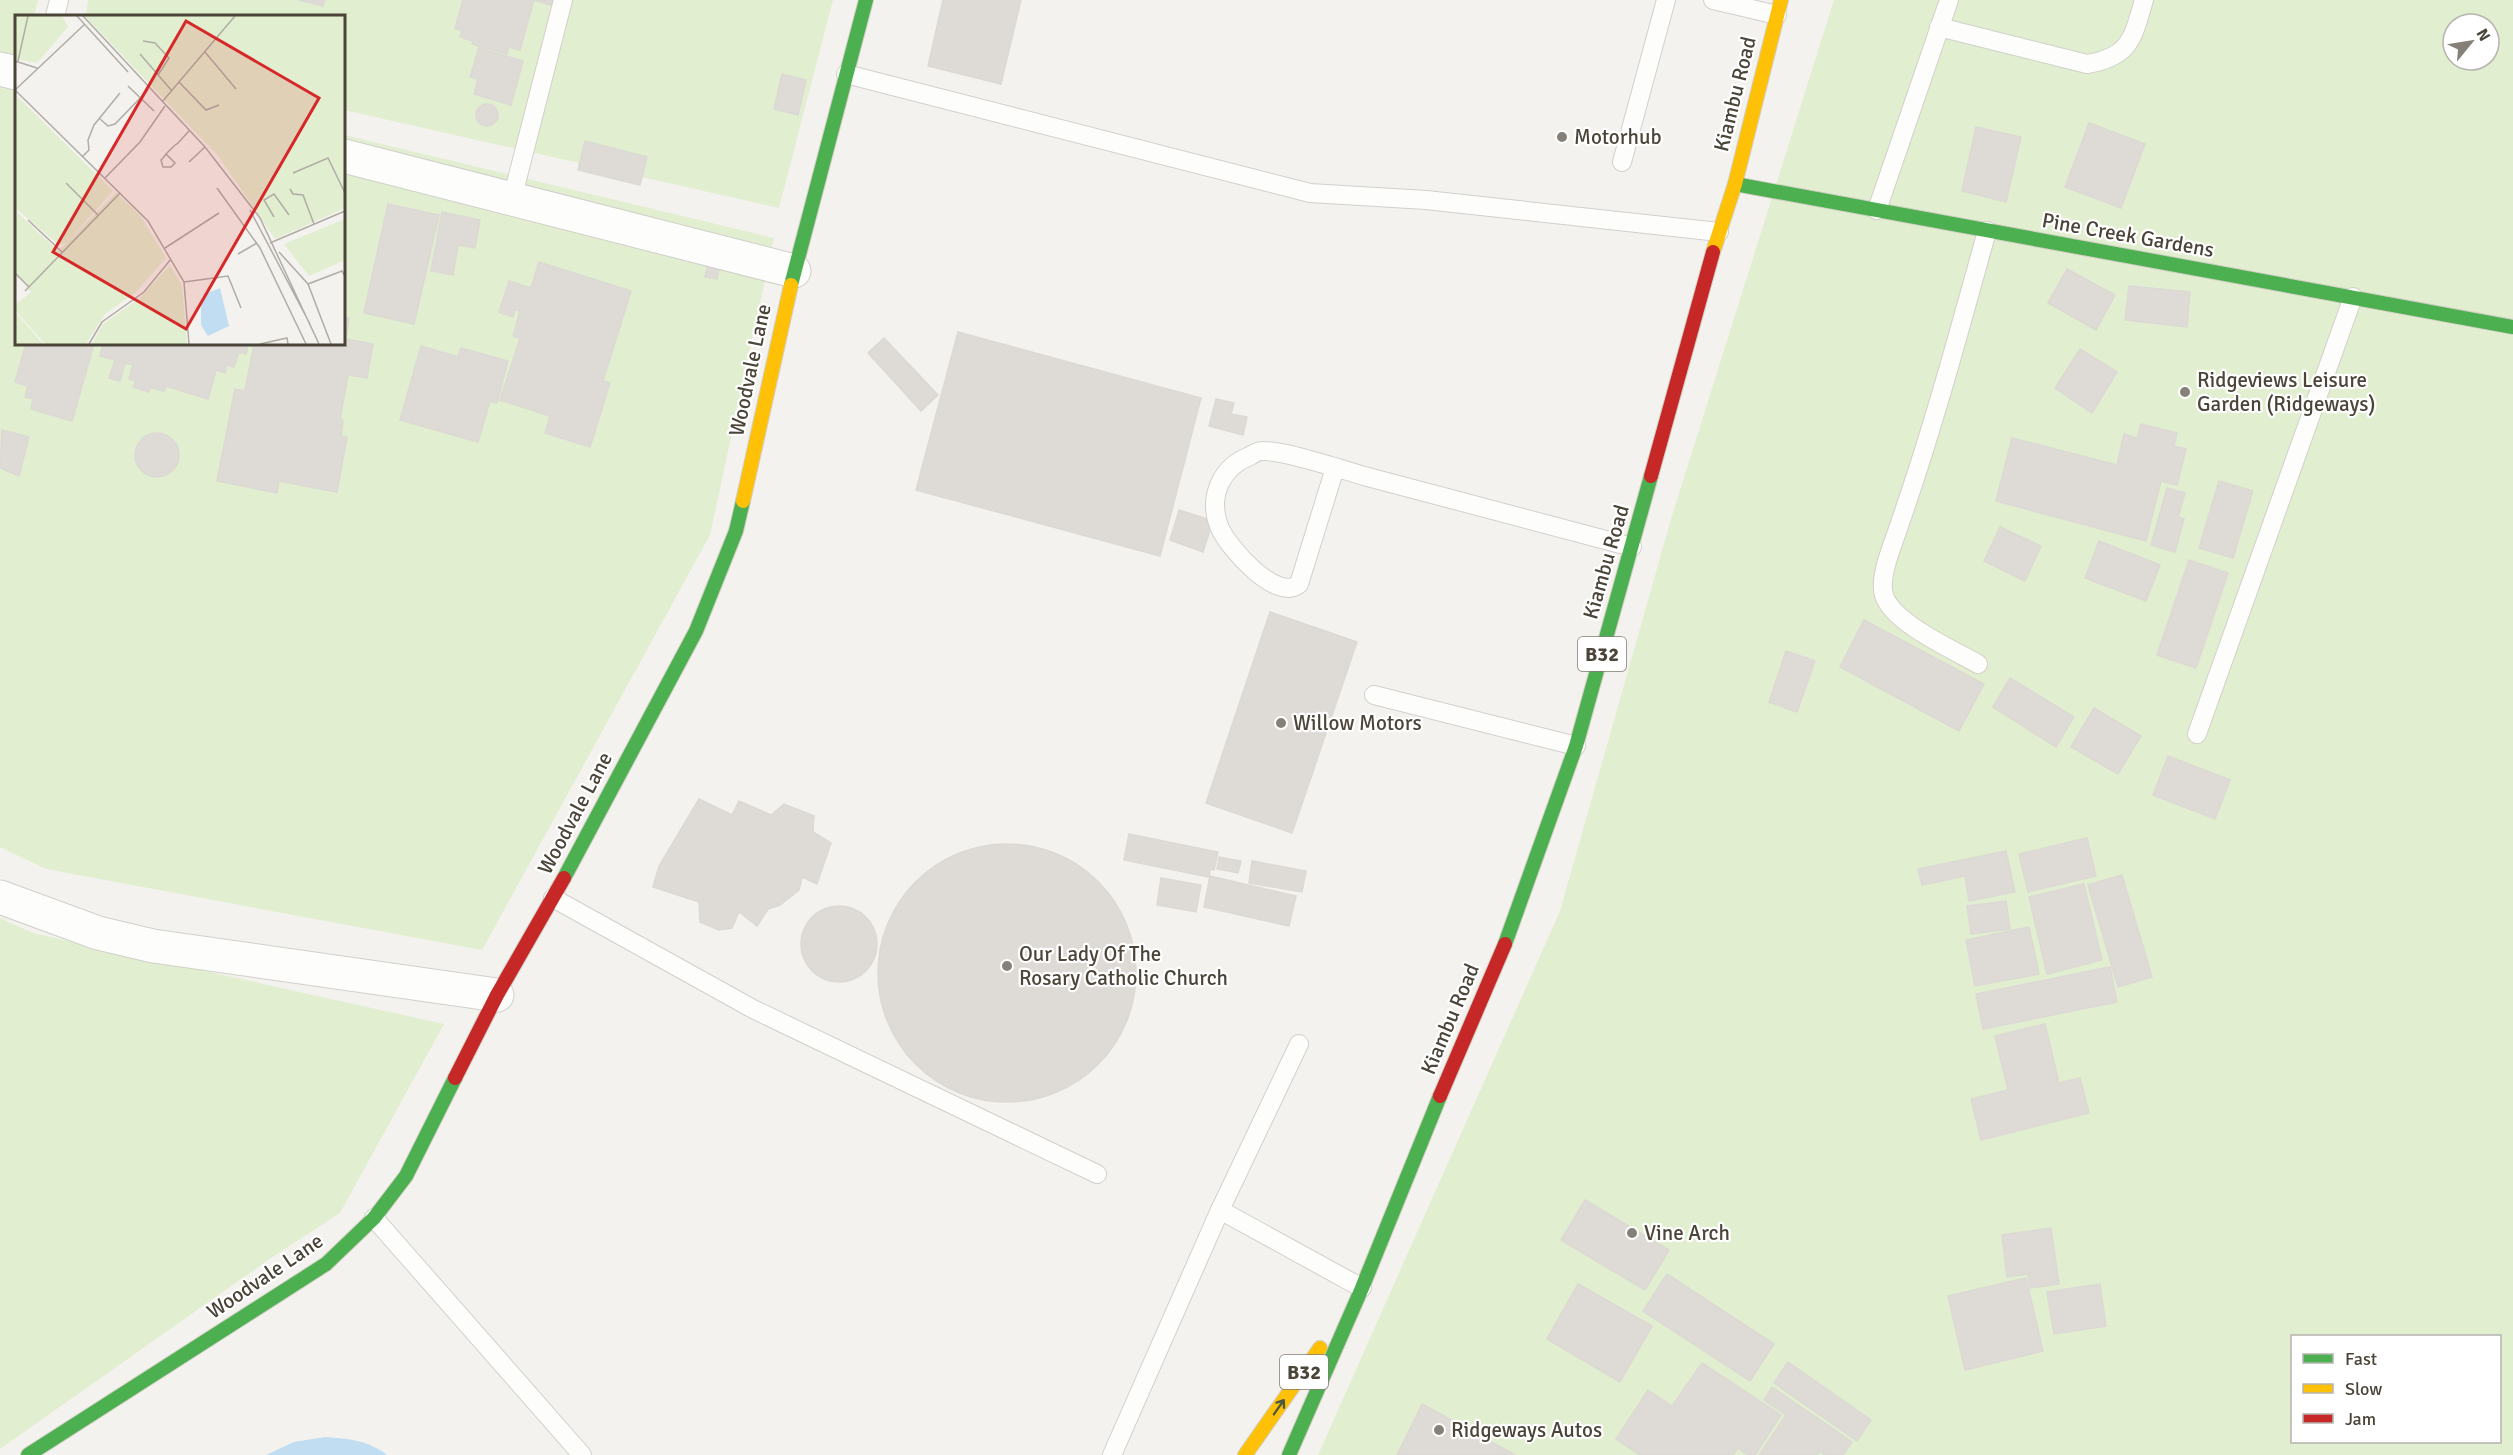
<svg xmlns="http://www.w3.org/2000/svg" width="2513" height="1455" viewBox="0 0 2513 1455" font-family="Signika,sans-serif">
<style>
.green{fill:#e1eecf;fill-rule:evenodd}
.water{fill:#c0ddf1}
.building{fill:#dedbd6;stroke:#dcd9d4;stroke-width:1.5}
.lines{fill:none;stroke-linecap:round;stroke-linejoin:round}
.lane-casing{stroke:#d2d0cb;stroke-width:20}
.street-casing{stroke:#d2d0cb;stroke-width:35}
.fast-casing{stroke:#d3cfc5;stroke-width:16}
.slow-casing{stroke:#d3cfc5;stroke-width:16}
.jam-casing{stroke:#d3cfc5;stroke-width:16}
.lane{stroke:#fdfdfc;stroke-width:18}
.street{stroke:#fdfdfc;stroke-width:33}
.fast{stroke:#4caf50;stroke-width:14}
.slow{stroke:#ffc107;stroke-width:14}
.jam{stroke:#c62828;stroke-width:14}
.oneway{stroke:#4b593e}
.poi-dot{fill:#868178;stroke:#fff;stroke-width:2}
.labels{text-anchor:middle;stroke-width:4.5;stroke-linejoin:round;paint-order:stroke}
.shield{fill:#fff;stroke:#817c74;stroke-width:1.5}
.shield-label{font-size:20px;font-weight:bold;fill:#4b4439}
.street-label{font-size:21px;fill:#4b4439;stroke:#fff}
.poi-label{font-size:21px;fill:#4b4439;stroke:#fff;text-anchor:start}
.inset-road{fill:none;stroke:#b0aca6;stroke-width:1.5}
.view{fill:#d62828;fill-opacity:0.15;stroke:#d62828;stroke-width:3}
.inset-edge{fill:none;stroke:#4b4439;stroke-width:3}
</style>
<rect width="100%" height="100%" fill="#f4f2ee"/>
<g class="green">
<path d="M0,0H38L34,16H16V344H344V135L774,238L710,535L482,950L46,869L0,847Z"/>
<path d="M88,0H833L779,208L344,110V16H86Z"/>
<path d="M1834,0H2513V1455H1318L1560,911L1671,519ZM2453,24H2489V60H2453ZM2292,1336H2500V1442H2292Z"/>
<path d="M0,918L33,933L444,1024L340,1213L271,1258L0,1449Z"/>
</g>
<path class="water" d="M325,1437C349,1439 368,1440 387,1455H266L294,1442Z"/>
<g class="building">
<path d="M299,0H325L323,6Z"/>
<path d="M463,0H555L554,6L534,0L520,50L509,47L507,54L472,44L473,41L460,37L462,31L455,28Z"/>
<path d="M943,0H1021L1001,84L928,66Z"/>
<path d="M479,48L523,61L511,105L474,94L478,79L470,77Z"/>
<path d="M782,74L806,80L798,115L774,109Z"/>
<circle cx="487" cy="115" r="11"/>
<path d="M2089,123L2145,144L2121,208L2065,187Z"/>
<path d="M1976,127L2021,137L2006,202L1962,191Z"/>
<path d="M585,141L647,157L640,185L578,170Z"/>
<path d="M388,204L439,215L414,324L364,313Z"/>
<path d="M442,212L480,220L475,248L458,245L453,275L431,271Z"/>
<path d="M710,258L721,261L717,279L705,277Z"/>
<path d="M539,262L631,291L603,381L610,383L590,447L545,433L550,416L500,400L520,338L513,336L520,311L515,309L513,317L499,312L509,281L531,288Z"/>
<path d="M2067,269L2115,295L2096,330L2048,303Z"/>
<path d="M2129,286L2190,292L2187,327L2125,320Z"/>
<path d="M344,317L349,318L346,339L373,344L367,378L348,375L340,419L343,420L341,436L347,437L337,492L279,481L277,493L217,481L235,389L245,391L254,344H344Z"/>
<path d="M958,332L1201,398L1160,556L916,490Z"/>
<path d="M884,338L938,395L921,411L868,353Z"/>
<path d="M26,344H94L72,421L31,409L33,399L25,397L28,386L15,382Z"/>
<path d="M103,344H248L246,354L239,352L234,367L227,365L225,373L216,370L208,399L166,386L164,391L150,387L149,392L133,387L136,381L129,379L133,365L125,363L120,381L109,378L115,360L100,356Z"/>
<path d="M421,346L458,357L461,348L508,361L497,403L490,401L478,442L400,420Z"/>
<path d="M2080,349L2117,372L2092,413L2055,388Z"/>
<path d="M1216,399L1234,403L1231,414L1247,417L1243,435L1209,426Z"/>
<path d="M2141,424L2177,433L2174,446L2186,449L2177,485L2161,481L2146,541L1996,501L2012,438L2117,465L2124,434L2137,438Z"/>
<path d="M2,430L29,437L19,476L0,468Z"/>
<circle cx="157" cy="455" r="22"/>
<path d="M2219,481L2253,491L2233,558L2199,548Z"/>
<path d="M2167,488L2185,493L2178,517L2184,519L2175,552L2151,545Z"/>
<path d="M1179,510L1213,521L1203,552L1170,540Z"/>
<path d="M2000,527L2041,546L2025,581L1984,561Z"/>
<path d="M2099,541L2160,565L2146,601L2085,578Z"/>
<path d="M2189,560L2228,573L2196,668L2157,655Z"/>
<path d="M1270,612L1357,642L1292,833L1206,803Z"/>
<path d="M1864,620L1984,684L1959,731L1840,667Z"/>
<path d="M1786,651L1815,661L1797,712L1769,702Z"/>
<path d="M2010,678L2074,717L2056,747L1993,707Z"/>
<path d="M2094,708L2141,736L2118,774L2071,747Z"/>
<path d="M2168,756L2230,780L2215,819L2153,795Z"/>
<path d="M699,799L732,815L739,801L771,815L784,804L814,816L813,832L831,843L817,884L802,877L799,890L780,905L768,909L757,926L739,912L732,928L719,930L700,922L699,902L653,887L659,866Z"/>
<path d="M1129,834L1218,852L1214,870L1210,869L1209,877L1124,860Z"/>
<path d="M2087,838L2096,876L2028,892L2019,854Z"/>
<circle cx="1007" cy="973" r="129"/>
<path d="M2006,851L2015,892L1969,901L1965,876L1922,885L1918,869Z"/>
<path d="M1219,857L1241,861L1238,873L1217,869Z"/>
<path d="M1252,861L1306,871L1302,892L1249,883Z"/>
<path d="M2122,875L2152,977L2118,987L2088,885Z"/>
<path d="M1210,876L1296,896L1289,926L1204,907Z"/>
<path d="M1161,878L1201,885L1196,912L1157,905Z"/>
<path d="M2084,884L2102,960L2047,974L2029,897Z"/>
<path d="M2006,901L2010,929L1971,934L1967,906Z"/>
<circle cx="839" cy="944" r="38"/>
<path d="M2029,927L2039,974L1975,986L1966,940Z"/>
<path d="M2110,967L2117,1002L1983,1029L1976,994Z"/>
<path d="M2045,1024L2059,1083L2080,1078L2089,1113L1981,1140L1971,1099L2008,1090L1995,1036Z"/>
<path d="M1585,1200L1669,1250L1645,1290L1561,1240Z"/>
<path d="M2051,1228L2059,1284L2030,1288L2028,1274L2007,1277L2002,1235Z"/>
<path d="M1667,1274L1774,1344L1750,1381L1643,1311Z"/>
<path d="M2026,1278L2043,1351L1965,1370L1948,1296Z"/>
<path d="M1578,1284L1652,1326L1620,1382L1547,1339Z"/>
<path d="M2100,1284L2106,1326L2054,1334L2047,1292Z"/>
<path d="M1788,1362L1871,1420L1857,1441L1774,1383Z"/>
<path d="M1702,1363L1781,1415L1755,1455H1748L1738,1448L1733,1455H1640L1616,1439L1648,1390L1672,1406Z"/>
<path d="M1772,1387L1852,1442L1843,1455H1825L1820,1451L1817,1455H1759L1786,1415L1764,1400Z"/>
<path d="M1422,1404L1515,1455H1397Z"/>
</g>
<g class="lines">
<g class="lane-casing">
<g id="lane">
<path d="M1713,0L1777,15"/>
<path d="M55,16L59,0"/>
<path d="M1939,27L2087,64C2131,57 2133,37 2144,0"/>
<path d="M846,74L1310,193L1426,200L1719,232"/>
<path d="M1622,162L1666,0"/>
<path d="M512,199L563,0"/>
<path d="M1877,210L1949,0"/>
<path d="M1335,468L1299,584C1277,603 1227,547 1219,526C1208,497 1221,467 1250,456C1253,454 1259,451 1262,451C1283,450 1341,469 1364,476C1453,500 1542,524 1632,547"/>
<path d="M1978,664C1954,650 1892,623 1884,595C1878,576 1895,540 1901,520C1934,425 1960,328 1987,231"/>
<path d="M1374,695L1576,746"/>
<path d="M2197,734L2353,297"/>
<path d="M553,898L753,1009L1097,1174"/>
<path d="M1220,1210L1362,1288"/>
<path d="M374,1218L582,1455"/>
<path d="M1112,1455L1220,1210L1299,1044"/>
</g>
</g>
<g class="street-casing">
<g id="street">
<path d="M0,69L16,73"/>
<path d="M344,156L794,271"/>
<path d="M0,897L98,933L153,946L497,995"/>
</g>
</g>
<g class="fast-casing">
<g id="fast">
<path d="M1735,184L2513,327"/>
<path d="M791,285L866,0"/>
<path d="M564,878L696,631L736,531L743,501"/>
<path d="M1505,944L1576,746L1651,476"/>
<path d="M28,1455L326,1264L374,1218L406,1176L455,1078"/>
<path d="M1289,1455L1362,1288L1440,1096"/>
</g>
</g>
<g class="slow-casing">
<g id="slow">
<path d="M1713,252L1735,184L1781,0"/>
<path d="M743,501L791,285"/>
<path d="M1245,1455L1320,1348"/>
</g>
</g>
<g class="jam-casing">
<g id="jam">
<path d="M1651,476L1713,252"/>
<path d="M455,1078L497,995L564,878"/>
<path d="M1440,1096L1505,944"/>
</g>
</g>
<use href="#lane" class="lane"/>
<use href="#street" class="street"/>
<use href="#fast" class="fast"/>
<use href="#slow" class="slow"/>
<use href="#jam" class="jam"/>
</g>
<defs><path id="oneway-shaft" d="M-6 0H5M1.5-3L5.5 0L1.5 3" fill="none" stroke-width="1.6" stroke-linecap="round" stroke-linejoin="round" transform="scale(1.5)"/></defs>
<use class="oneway" href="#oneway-shaft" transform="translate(1279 1407) rotate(-55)"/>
<g class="poi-dot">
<circle cx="1562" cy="137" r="6"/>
<circle cx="2185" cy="392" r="6"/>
<circle cx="1281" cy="723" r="6"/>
<circle cx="1007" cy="966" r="6"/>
<circle cx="1632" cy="1233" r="6"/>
<circle cx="1439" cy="1430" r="6"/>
</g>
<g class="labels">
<g class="shield">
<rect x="1578" y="637" width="48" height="34" rx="4.5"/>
<rect x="1280" y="1355" width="48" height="34" rx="4.5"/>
</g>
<g class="shield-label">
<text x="1602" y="661">B32</text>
<text x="1304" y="1379">B32</text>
</g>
<g class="street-label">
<text transform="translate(1735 94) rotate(-76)" y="7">Kiambu Road</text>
<text transform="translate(2128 235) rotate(10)" y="7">Pine Creek Gardens</text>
<text transform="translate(750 370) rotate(-78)" y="7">Woodvale Lane</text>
<text transform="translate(1606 562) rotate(-74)" y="7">Kiambu Road</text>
<text transform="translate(575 813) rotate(-62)" y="7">Woodvale Lane</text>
<text transform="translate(1450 1019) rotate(-67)" y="7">Kiambu Road</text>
<text transform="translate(265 1276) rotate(-34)" y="7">Woodvale Lane</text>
</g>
<g class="poi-label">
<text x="1574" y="144">Motorhub</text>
<text x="2197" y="387">Ridgeviews Leisure<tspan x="2197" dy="24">Garden (Ridgeways)</tspan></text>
<text x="1293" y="730">Willow Motors</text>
<text x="1019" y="961">Our Lady Of The<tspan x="1019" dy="24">Rosary Catholic Church</tspan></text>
<text x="1644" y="1240">Vine Arch</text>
<text x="1451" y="1437">Ridgeways Autos</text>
</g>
</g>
<g transform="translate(15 15)">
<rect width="330" height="330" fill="#f4f2ee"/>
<path d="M0,1H47L53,12L22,48L0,44ZM70,1H330V193L260,224L204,142ZM2,81L98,176L51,228L44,230L3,195L0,197ZM101,178L125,200L151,243L120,278L90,299L71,329H30L0,295V290L16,277L0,257V201L3,198L43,236ZM330,204V245L294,261L269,229ZM155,250L167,270L172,329H77L88,309L125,283ZM1,298L28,329H0Z" fill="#e1eecf"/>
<path d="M205,273L214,311L193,321L186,310V286L190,279Z" fill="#c0ddf1"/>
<path class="inset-road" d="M62,1L113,57M68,1L190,132L245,203L304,329M128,26L140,28L154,43L143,60M190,37L221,74M125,39L157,76M0,46L22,53M3,46L13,1M164,67L191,95L204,90M113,71L139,96M0,75L133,206L169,267L174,329M0,75L70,9M147,87L220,1M85,104L93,111L100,109L133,75M151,139L160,148L156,152H148L146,145L148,143L151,139L159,131L163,128L174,116M68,141L74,135L73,125L79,110L105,78M174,147L190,132M278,158L313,143L330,178M90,163L125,127L150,91M51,168L83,200M202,173L245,233L291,329M275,174L278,179L288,180L299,209M235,195L295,309M259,202L249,185L259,179L274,200M13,205L47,237M255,228L330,196M150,233L204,198M264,237L293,269L316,329M223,239L242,228M0,258L14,272M169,267L213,261L226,293M293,269L327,256L330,261M10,276L105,178M74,329L87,307L129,277L156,244M245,329L272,323L273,329"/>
<path class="view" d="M171,6L304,83L171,314L38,237Z"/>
<rect width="330" height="330" class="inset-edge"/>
</g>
<rect x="2291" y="1335" width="210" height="108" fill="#ffffff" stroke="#b7b4b0" stroke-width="1.5"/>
<rect x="2303" y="1354" width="30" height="9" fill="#4caf50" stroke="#b7b4b0" stroke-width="1.5"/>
<text x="2345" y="1365" font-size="18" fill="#4b4439">Fast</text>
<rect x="2303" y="1384" width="30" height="9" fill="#ffc107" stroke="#b7b4b0" stroke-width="1.5"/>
<text x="2345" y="1395" font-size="18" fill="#4b4439">Slow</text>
<rect x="2303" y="1414" width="30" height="9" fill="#c62828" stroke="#b7b4b0" stroke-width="1.5"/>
<text x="2345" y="1425" font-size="18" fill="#4b4439">Jam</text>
<g transform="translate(2471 42) rotate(60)"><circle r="28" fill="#ffffff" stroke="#b7b4b0" stroke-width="1.5"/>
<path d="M0-4.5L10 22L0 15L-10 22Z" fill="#868178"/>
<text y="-9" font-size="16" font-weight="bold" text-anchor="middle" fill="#4b4439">N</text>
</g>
</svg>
